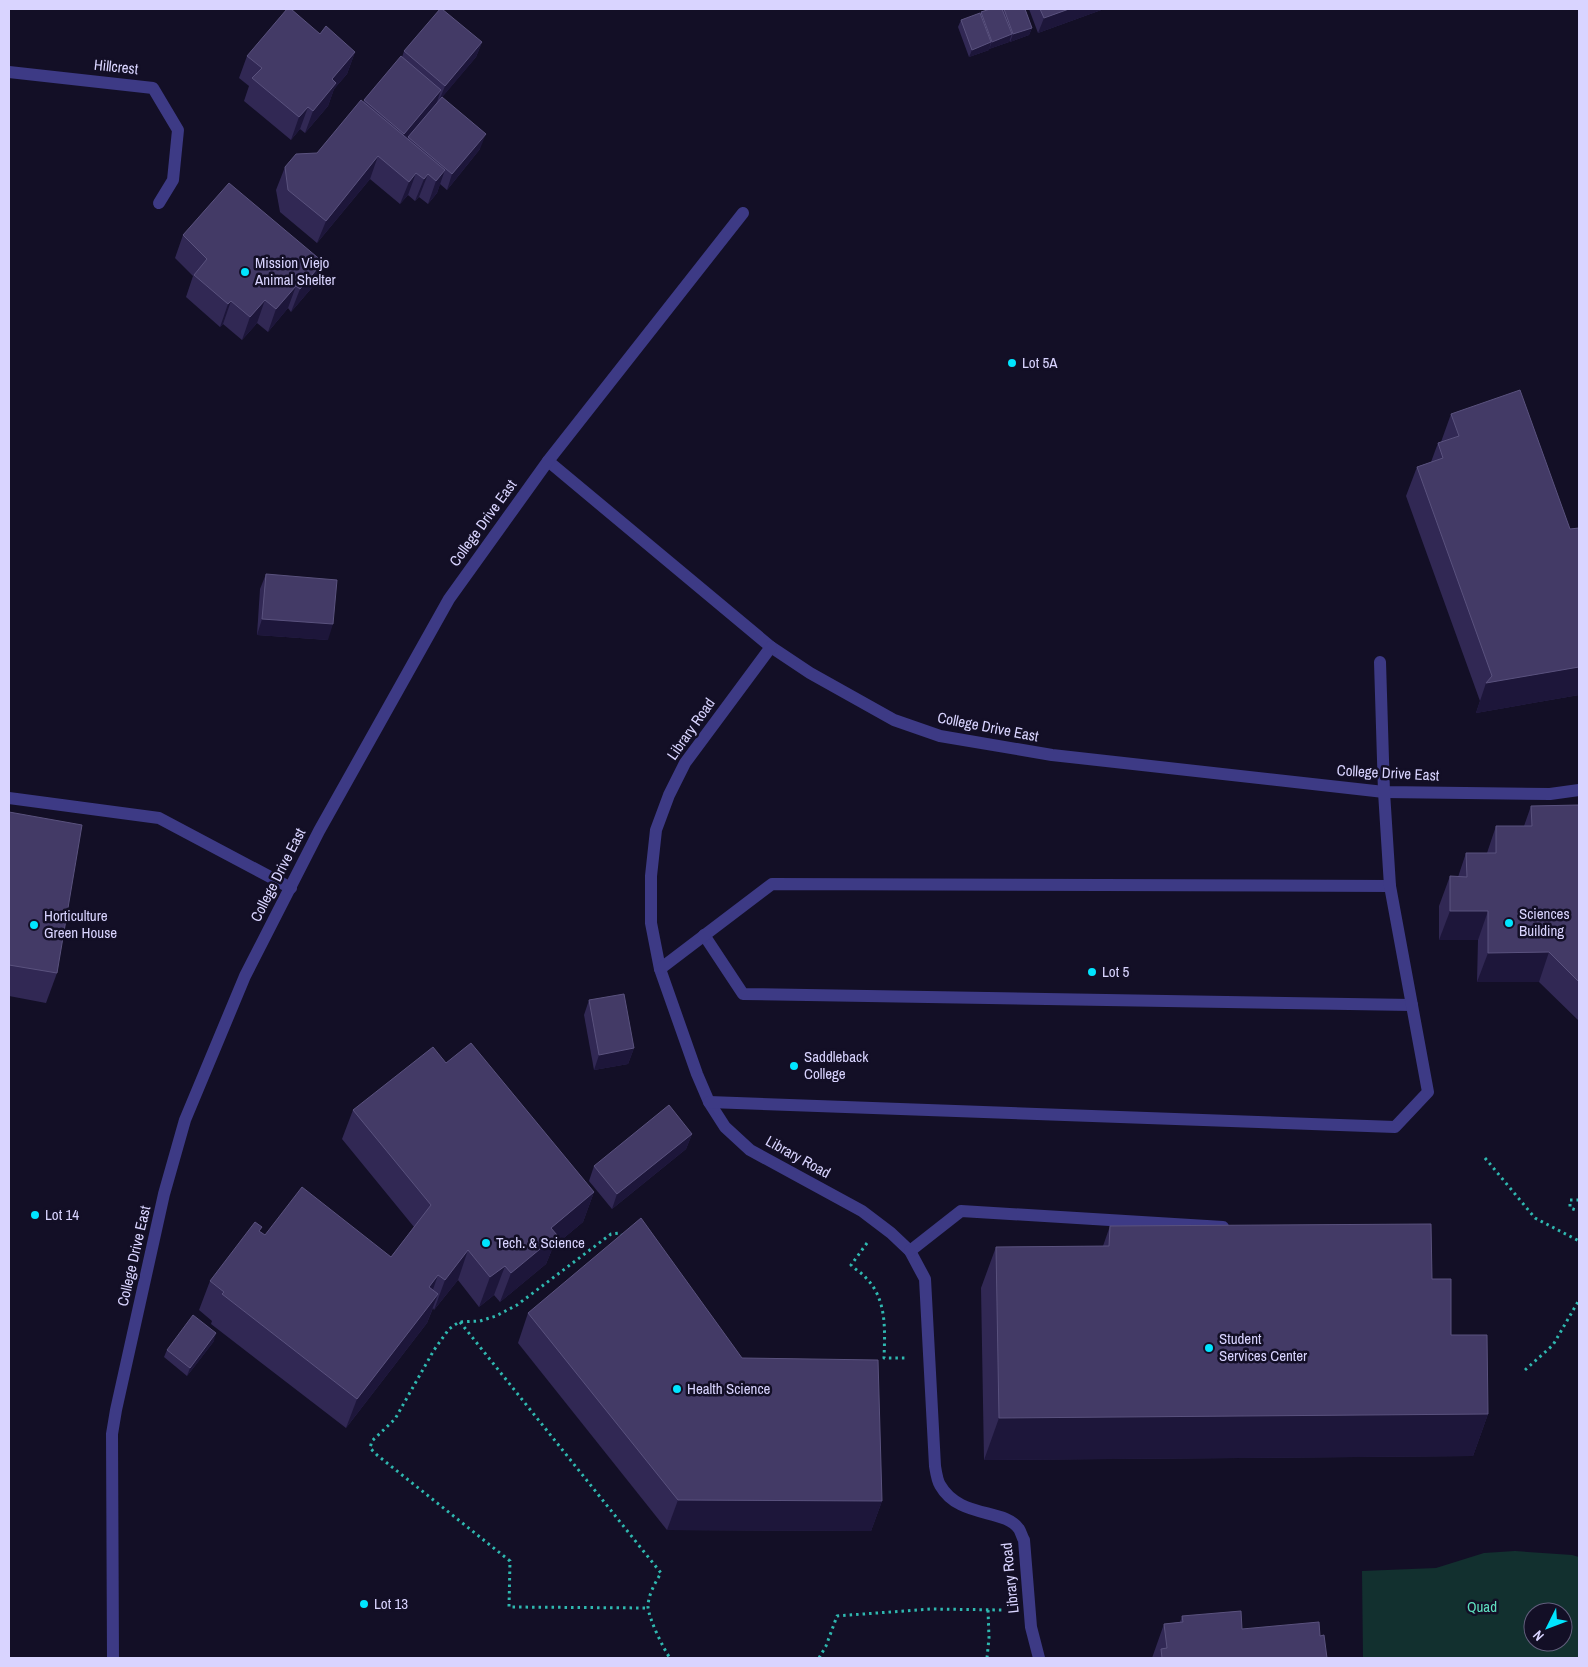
<svg xmlns="http://www.w3.org/2000/svg" width="1588" height="1667" viewBox="0 0 1588 1667" font-family="'Archivo Narrow',sans-serif">
<style>
.green{fill:#12302f;fill-rule:evenodd}
.lines{fill:none;stroke-linecap:round;stroke-linejoin:round}
.path{stroke:#2fb8b0;stroke-width:3;stroke-dasharray:2.5 4;stroke-linecap:butt}
.minor{stroke:#3d3a85;stroke-width:12}
.wall{fill:#312854}
.shaded-wall{fill:#1d163a}
.building{fill:#433a66;stroke:#5a527e}
.poi-dot{fill:#00e5ff;stroke:#130f26;stroke-width:2}
.labels{text-anchor:middle;stroke-width:5;stroke-linejoin:round;paint-order:stroke}
.street-label{font-size:15px;fill:#d9d4ff;stroke:#130f26}
.poi-label{font-size:15px;fill:#d9d4ff;stroke:#130f26;text-anchor:start}
.park-label{font-size:15px;fill:#5fe0c0;stroke:#130f26}
</style>
<rect width="100%" height="100%" fill="#130f26"/>
<path class="green" d="M1515,1551L1572,1555L1579,1557V1658H1363L1362,1571L1436,1568L1484,1553ZM1533,1612H1563V1642H1533Z"/>
<g class="lines">
<g class="path">
<path d="M1485,1158L1535,1218L1579,1241"/>
<path d="M1579,1200H1570V1208L1579,1211"/>
<path d="M623,1236L620,1233L611,1234L517,1305L496,1316L480,1321L459,1322L449,1329L434,1350L395,1419L372,1441L370,1448L377,1455L510,1561L509,1607L648,1608"/>
<path d="M867,1243L851,1265C856,1270 862,1273 866,1278C887,1299 885,1330 884,1358H906"/>
<path d="M460,1322L661,1573C655,1583 648,1595 648,1607C649,1619 663,1648 670,1658"/>
<path d="M1525,1370L1553,1345L1579,1300"/>
<path d="M819,1658L826,1646L837,1616L930,1609L1003,1610"/>
<path d="M987,1658L989,1638L988,1609"/>
</g>
<g class="minor">
<path d="M9,72L153,88L178,130L173,180L159,203"/>
<path d="M548,461L771,647L810,673L894,720L940,736L1052,755L1384,792L1550,794L1579,790"/>
<path d="M771,647L685,763L669,795L656,830L651,876V923L660,969L697,1074L709,1102L725,1127L750,1150L862,1211L891,1233L910,1251L925,1279L935,1466C936,1472 937,1480 940,1485C959,1519 1005,1508 1019,1529C1021,1532 1022,1537 1024,1540L1031,1627L1039,1658"/>
<path d="M9,798L159,818L291,888"/>
<path d="M704,935L743,994L1412,1005"/>
<path d="M660,969L772,884L1390,886"/>
<path d="M709,1102L1395,1127L1428,1092L1390,886L1384,792L1380,662"/>
<path d="M910,1251L961,1211L1223,1227"/>
<path d="M113,1658L112,1434L116,1410L164,1194L185,1120L245,976L319,831L449,599L548,461L743,213"/>
</g>
</g>
<g class="wall">
<path d="M990,9H1025L1032,28L1029,35L1010,42V40L1009,42L989,49V50L969,57L958,27L961,20L981,14V12Z"/>
<path d="M1029,9H1104L1038,33Z"/>
<path d="M320,34L355,52L347,74L334,89L328,106L305,133L300,129L291,140L244,101L249,86L239,78L247,56Z"/>
<path d="M482,42L476,57L442,97L480,149L447,190L440,184L437,193L428,204L419,197L415,201L408,195L400,204L370,179L317,243L280,212L276,190L285,167L317,153L363,102L364,100L402,57L404,51Z"/>
<path d="M183,235L315,284L291,312L288,308L268,332L257,323L242,340L223,324L220,327L186,297L193,276L175,258Z"/>
<path d="M1451,414L1570,529L1579,528V695L1476,713L1480,701L1406,496L1417,467L1431,462L1438,443L1441,442Z"/>
<path d="M266,574L328,640L257,635L260,589Z"/>
<path d="M1579,805V1021L1539,982H1477L1478,940H1439V906L1450,876L1458,877L1466,853H1487L1496,826H1524L1531,806Z"/>
<path d="M9,812L57,973L46,1003L9,996Z"/>
<path d="M589,1000L634,1048L628,1064L594,1070L584,1015Z"/>
<path d="M446,1063L594,1192L583,1222L553,1247L546,1264L500,1302L494,1295L479,1307L458,1280L434,1310L433,1308L427,1323L346,1428L211,1324L212,1321L199,1310L210,1281L260,1232L265,1235L391,1257L414,1227L342,1139L353,1110Z"/>
<path d="M692,1134L686,1149L612,1209L589,1181L594,1166Z"/>
<path d="M1110,1226L1432,1279L1451,1335L1488,1414L1473,1456L984,1460L981,1288L996,1247L1103,1246Z"/>
<path d="M528,1313L742,1358L882,1501L871,1531L667,1530L518,1343Z"/>
<path d="M214,1341L187,1376L164,1357L167,1350Z"/>
<path d="M1182,1616L1242,1629L1320,1636L1327,1658H1152L1164,1624L1180,1622Z"/>
</g>
<g class="shaded-wall">
<path d="M1069,9H1104L1038,33L1044,18Z"/>
<path d="M1032,28L1029,35L1010,42L1013,34Z"/>
<path d="M1012,34L1009,42L989,49L992,42Z"/>
<path d="M482,42L476,57L439,101L445,86Z"/>
<path d="M991,42L989,50L969,57L972,50Z"/>
<path d="M355,52L347,74L334,89L328,106L305,133L313,111L332,79Z"/>
<path d="M441,90L436,105L398,150L404,134Z"/>
<path d="M308,107L300,129L291,140L299,117Z"/>
<path d="M486,134L480,149L447,190L452,174Z"/>
<path d="M378,156L370,179L317,243L326,221Z"/>
<path d="M445,170L437,193L428,204L436,181Z"/>
<path d="M416,173L408,195L400,204L409,182Z"/>
<path d="M428,174L419,197L415,201L424,179Z"/>
<path d="M323,262L315,284L291,312L300,289Z"/>
<path d="M296,286L288,308L268,332L276,309Z"/>
<path d="M265,300L257,323L242,340L250,317Z"/>
<path d="M231,301L223,324L220,327L228,304Z"/>
<path d="M262,619L333,624L328,640L257,635Z"/>
<path d="M1579,667V695L1476,713L1486,683Z"/>
<path d="M1450,911H1488L1478,940H1439Z"/>
<path d="M1549,952L1539,982H1477L1488,953Z"/>
<path d="M634,1048L628,1064L594,1070L599,1055Z"/>
<path d="M692,1134L686,1149L612,1209L617,1194Z"/>
<path d="M594,1192L583,1222L553,1247L546,1264L500,1302L511,1273L551,1228Z"/>
<path d="M468,1250L458,1280L434,1310L445,1280Z"/>
<path d="M505,1266L494,1295L479,1307L490,1277Z"/>
<path d="M438,1275L428,1304L429,1287Z"/>
<path d="M438,1294L427,1323L346,1428L357,1399Z"/>
<path d="M216,1333L214,1341L187,1376L190,1368Z"/>
<path d="M1488,1414L1473,1456L984,1460L999,1418Z"/>
<path d="M678,1500L882,1501L871,1531L667,1530Z"/>
</g>
<g class="building">
<path d="M287,9H291L320,34L326,26L355,52L332,79L336,83L313,111L308,107L299,117L252,78L262,68L247,56Z"/>
<path d="M440,9H442L482,42L445,86L404,51Z"/>
<path d="M990,9H1002L1012,34L992,42L981,12Z"/>
<path d="M1004,9H1025L1032,28L1013,34Z"/>
<path d="M1040,9H1069L1044,18Z"/>
<path d="M980,13L991,42L972,50L961,20Z"/>
<path d="M401,56L441,90L404,134L364,100Z"/>
<path d="M442,97L486,134L452,174L408,137Z"/>
<path d="M361,100L445,170L436,181L428,174L424,179L416,173L409,182L378,156L326,221L288,190L285,167L296,154L317,153Z"/>
<path d="M229,183L323,262L300,289L296,286L276,309L265,300L250,317L231,301L228,304L194,275L207,259L183,235Z"/>
<path d="M1520,390L1570,529L1579,528V667L1486,683L1492,676L1417,467L1443,458L1438,443L1459,436L1451,414Z"/>
<path d="M266,574L337,580L333,624L262,619Z"/>
<path d="M1579,805V982L1549,952L1488,953V911H1450V876L1467,877L1466,853H1496V826H1532L1531,806Z"/>
<path d="M9,812L82,825L57,973L9,965Z"/>
<path d="M624,994L634,1048L599,1055L589,1000Z"/>
<path d="M471,1043L594,1192L551,1228L557,1235L511,1273L505,1266L490,1277L468,1250L445,1280L438,1275L429,1287L438,1294L357,1399L222,1294L224,1292L210,1281L255,1222L262,1227L259,1231L265,1235L302,1187L391,1257L431,1205L353,1110L433,1047L446,1063Z"/>
<path d="M669,1105L692,1134L617,1194L594,1166Z"/>
<path d="M641,1218L742,1358L878,1360L882,1501L678,1500L528,1313Z"/>
<path d="M1431,1224L1432,1279H1451V1335H1487L1488,1414L999,1418L996,1247L1109,1246L1110,1226Z"/>
<path d="M193,1315L216,1333L190,1368L167,1350Z"/>
<path d="M1241,1611L1242,1629L1319,1622L1320,1636L1324,1635L1327,1658H1162L1161,1649L1167,1648L1164,1624L1183,1622L1182,1616Z"/>
</g>
<g class="poi-dot">
<circle cx="245" cy="272" r="5"/>
<circle cx="1012" cy="363" r="5"/>
<circle cx="1509" cy="923" r="5"/>
<circle cx="34" cy="925" r="5"/>
<circle cx="1092" cy="972" r="5"/>
<circle cx="794" cy="1066" r="5"/>
<circle cx="35" cy="1215" r="5"/>
<circle cx="486" cy="1243" r="5"/>
<circle cx="1209" cy="1348" r="5"/>
<circle cx="677" cy="1389" r="5"/>
<circle cx="364" cy="1604" r="5"/>
</g>
<g class="labels">
<g class="street-label">
<text transform="translate(116 67) rotate(6)" y="5">Hillcrest</text>
<text transform="translate(483 523) rotate(-54)" y="5">College Drive East</text>
<text transform="translate(988 727) rotate(11)" y="5">College Drive East</text>
<text transform="translate(691 729) rotate(-55)" y="5">Library Road</text>
<text transform="translate(1388 773) rotate(3)" y="5">College Drive East</text>
<text transform="translate(278 875) rotate(-63)" y="5">College Drive East</text>
<text transform="translate(798 1157) rotate(29)" y="5">Library Road</text>
<text transform="translate(134 1256) rotate(-77)" y="5">College Drive East</text>
<text transform="translate(1010 1578) rotate(-96)" y="5">Library Road</text>
</g>
<g class="poi-label">
<text x="255" y="268">Mission Viejo<tspan x="255" dy="17">Animal Shelter</tspan></text>
<text x="1022" y="368">Lot 5A</text>
<text x="1519" y="919">Sciences<tspan x="1519" dy="17">Building</tspan></text>
<text x="44" y="921">Horticulture<tspan x="44" dy="17">Green House</tspan></text>
<text x="1102" y="977">Lot 5</text>
<text x="804" y="1062">Saddleback<tspan x="804" dy="17">College</tspan></text>
<text x="45" y="1220">Lot 14</text>
<text x="496" y="1248">Tech. &amp; Science</text>
<text x="1219" y="1344">Student<tspan x="1219" dy="17">Services Center</tspan></text>
<text x="687" y="1394">Health Science</text>
<text x="374" y="1609">Lot 13</text>
</g>
<g class="park-label">
<text x="1482" y="1612">Quad</text>
</g>
</g>
<rect width="1588" height="1667" fill="none" stroke="#d9d4ff" stroke-width="20"/>
<g transform="translate(1548 1627) rotate(228)"><circle r="24" fill="#130f26" stroke="#625e7d"/>
<path d="M0-4L9 19L0 12L-9 19Z" fill="#00e5ff"/>
<text y="-8" font-size="14" font-weight="bold" text-anchor="middle" fill="#d9d4ff">N</text>
</g>
</svg>
